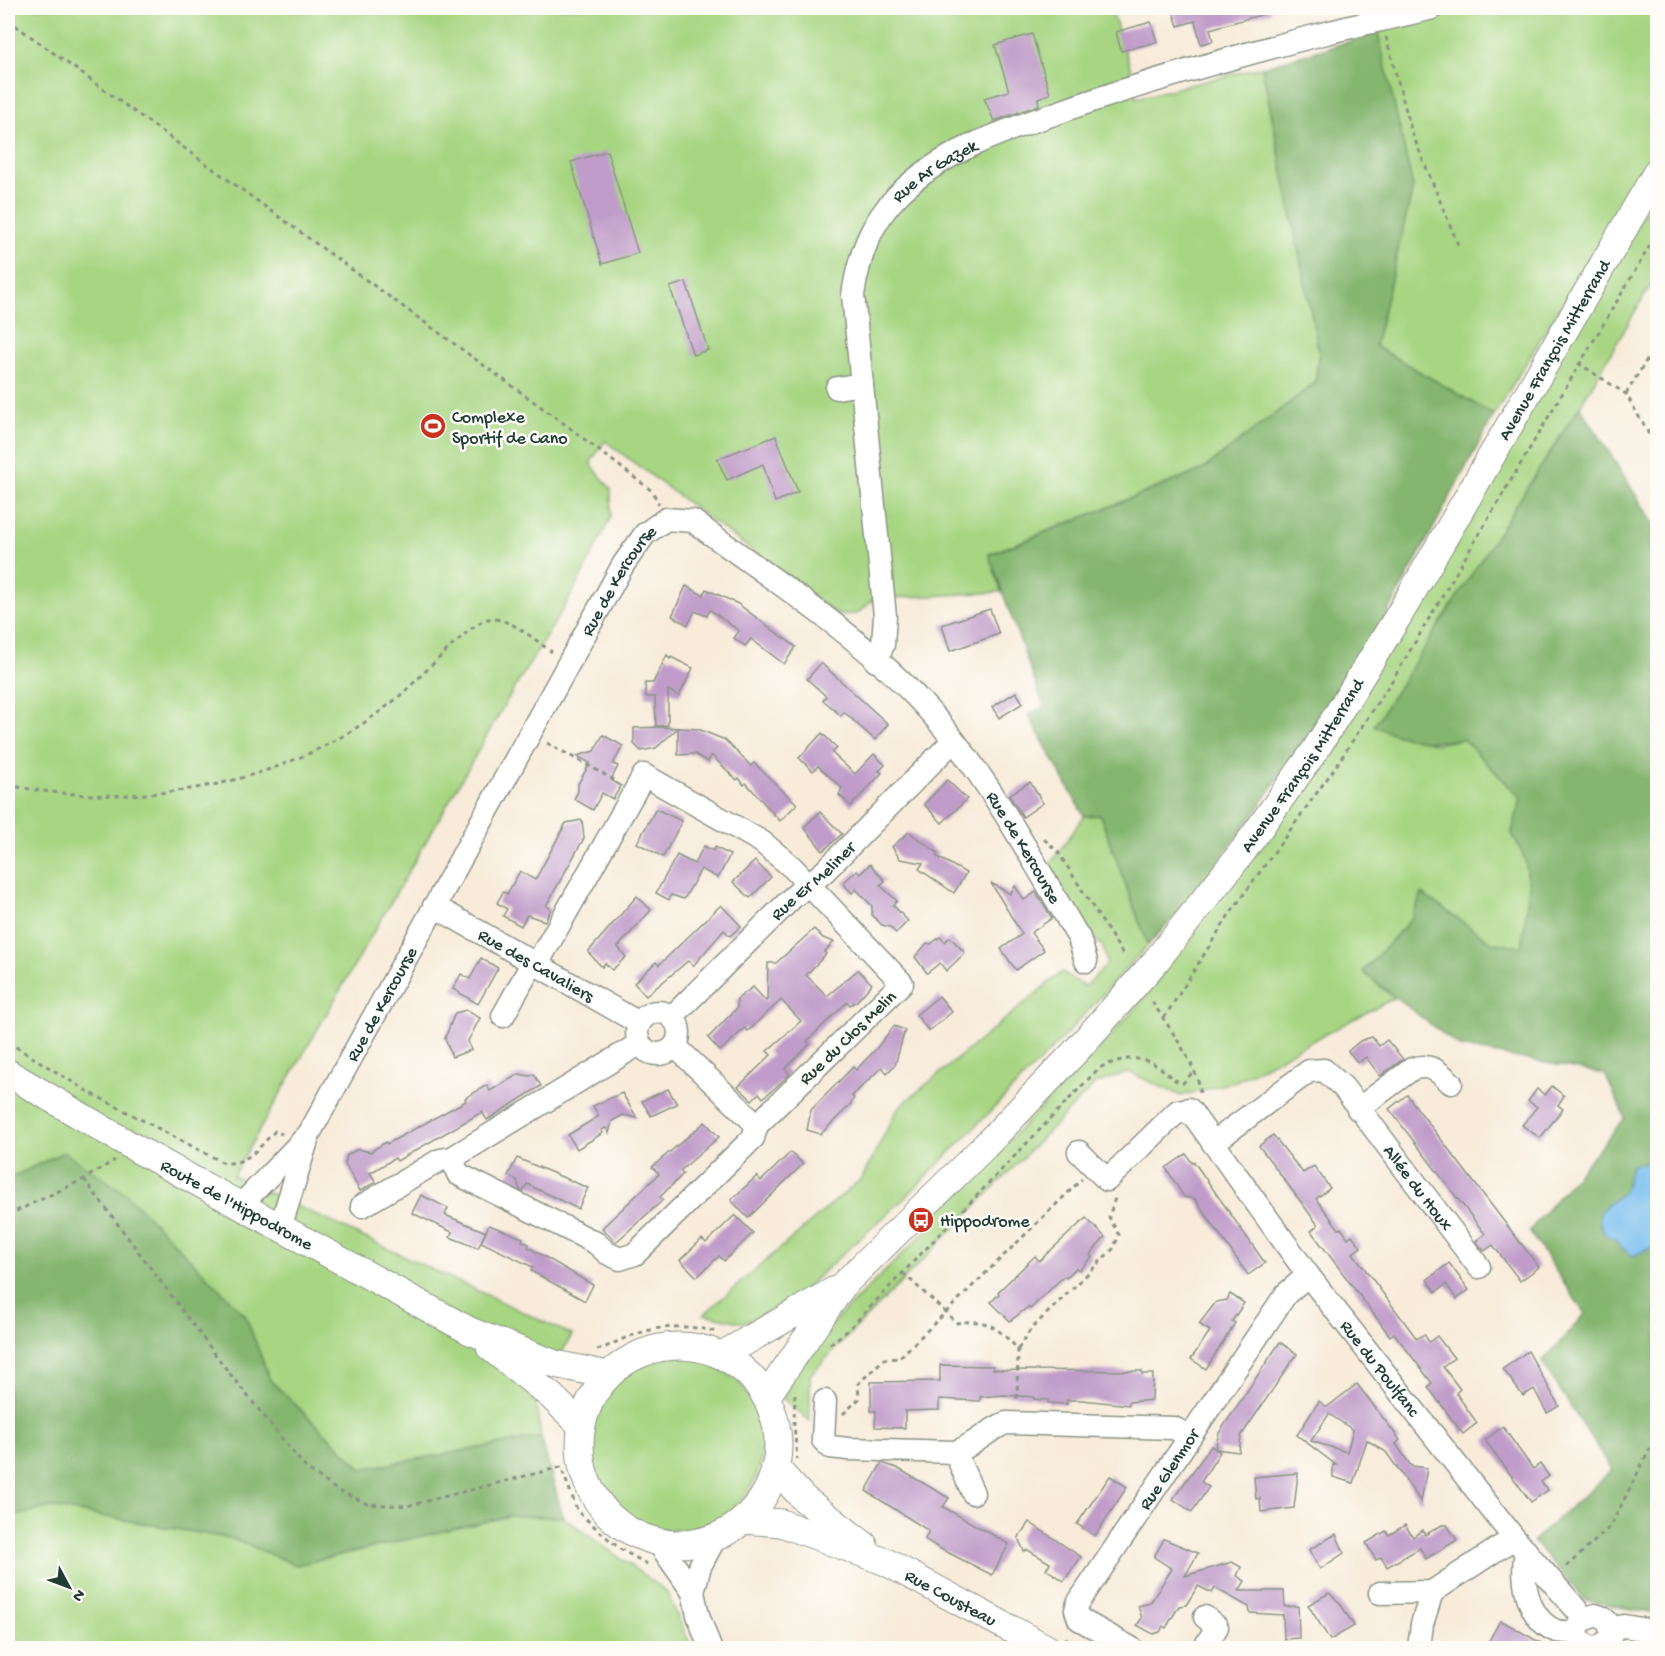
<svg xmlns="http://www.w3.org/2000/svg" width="1665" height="1656" viewBox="0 0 1665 1656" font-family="'Gochi Hand',sans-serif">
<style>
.green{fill:#a7d582;stroke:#63895b;stroke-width:1.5}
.forest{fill:#85b670;stroke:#527a52;stroke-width:1.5}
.water{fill:#77beef;stroke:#4b7e92;stroke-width:1.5}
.building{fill:#bf9cc9;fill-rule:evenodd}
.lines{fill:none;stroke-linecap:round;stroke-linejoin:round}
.minor-casing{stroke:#8c9486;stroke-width:25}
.major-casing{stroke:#8c9486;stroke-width:29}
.path{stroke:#8c9486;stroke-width:3;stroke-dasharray:4.5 4.5;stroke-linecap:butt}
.minor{stroke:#fff;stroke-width:22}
.major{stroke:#fff;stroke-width:27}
.labels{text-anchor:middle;stroke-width:5;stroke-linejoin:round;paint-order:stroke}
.street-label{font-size:18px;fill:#1f3d34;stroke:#fdfcf7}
.poi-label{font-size:18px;fill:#1f3d34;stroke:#fdfcf7;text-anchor:start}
</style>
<rect width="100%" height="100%" fill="#fdfcf7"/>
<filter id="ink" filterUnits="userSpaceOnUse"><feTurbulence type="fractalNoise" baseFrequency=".0167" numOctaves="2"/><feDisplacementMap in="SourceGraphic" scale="12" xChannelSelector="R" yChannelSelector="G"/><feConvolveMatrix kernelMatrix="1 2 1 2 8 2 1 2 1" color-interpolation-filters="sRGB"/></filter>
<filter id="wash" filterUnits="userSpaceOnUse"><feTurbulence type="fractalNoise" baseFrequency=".008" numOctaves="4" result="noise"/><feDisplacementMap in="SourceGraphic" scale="24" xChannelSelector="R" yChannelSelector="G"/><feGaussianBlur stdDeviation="1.35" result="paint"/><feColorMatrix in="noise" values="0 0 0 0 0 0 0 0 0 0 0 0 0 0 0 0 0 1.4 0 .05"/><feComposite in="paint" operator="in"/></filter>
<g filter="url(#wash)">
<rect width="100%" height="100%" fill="#f8ebd9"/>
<g class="green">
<path d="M8,8H1111L1134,79L1136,98L1262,67L1319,352L1315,383L1202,470L989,554L1001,592L874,599L857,614L838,615L605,441L590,463L611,489V517L575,589L508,699L233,1176L572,1335L535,1400L541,1437L362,1469L270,1380L245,1315L64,1152L8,1179Z"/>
<path d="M1372,8H1657V143L1651,159L1494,415L1375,346L1413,187Z"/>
<path d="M1657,192V274L1580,406L1375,726L1436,744L1463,739L1521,798L1512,833L1525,859L1529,887L1522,946L1493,943L1423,895L1411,919L1363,972L1394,998L1236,1081L1181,1096L1129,1072L1095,1084L810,1375V1421L783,1399L798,1357L936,1221L933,1217L1086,1062L1142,1001L1188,936Z"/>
<path d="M1100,815L1148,945L1061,1040L906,1197L794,1298L744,1323L704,1314L862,1178L898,1108L1062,972L1085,987L1107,964L1103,947L1037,883L1084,816Z"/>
<circle cx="676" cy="1443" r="87"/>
<path d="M50,1507L234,1539L296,1565L509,1516L563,1517L666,1591L692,1648H8V1518Z"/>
</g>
<g class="forest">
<path d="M1378,33L1413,187L1375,346L1494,415L1386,616L1257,810L1191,898L1148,945L1100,815L1084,816L1028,714L1044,707L989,555L1202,470L1315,383L1319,352L1262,67Z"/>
<path d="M1580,406L1657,529V1614L1585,1600L1533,1541L1612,1470L1542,1362L1585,1314L1529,1231L1625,1118L1605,1074L1460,1047L1363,972L1411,919L1422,894L1493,943L1522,946L1529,887L1525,859L1512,833L1521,798L1463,739C1427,745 1408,740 1374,726Z"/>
<path d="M64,1152L125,1193L245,1315L270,1380L362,1469L541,1437L563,1517L509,1516L296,1565L234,1539L50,1507L8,1518V1179Z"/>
</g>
<path class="water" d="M1648,1163L1657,1179V1245L1633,1256L1622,1248L1617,1240L1605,1235C1588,1203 1614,1208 1625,1188C1629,1181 1628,1172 1632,1165Z"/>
<g id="blocks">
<g class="building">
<path d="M1172,8H1270L1271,12L1210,29L1213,41L1201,44L1195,21L1178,26Z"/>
<path d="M1151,22L1157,42L1121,51L1116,32Z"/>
<path d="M1032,34L1050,94L1038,98L1039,105L994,121L984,98L1009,91L995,45Z"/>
<path d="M607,151L638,253L602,264L571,162Z"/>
<path d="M686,282L708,350L693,355L670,287Z"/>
<path d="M776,436L798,492L775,502L763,464L727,480L717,459Z"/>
<path d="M686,586L703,595L706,589L738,604L796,647L784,664L751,639L745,646L734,638L739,631L710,610L707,616L695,611L688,625L672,616Z"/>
<path d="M990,609L999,634L950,651L942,625Z"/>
<path d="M667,655L670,659L671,657L693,668L679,696L668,690V725L656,726L655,697H646L645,683H653Z"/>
<path d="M821,663L888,724L875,740L844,712L841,716L830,706L823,700L826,696L807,679Z"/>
<path d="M1016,692L1023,703L999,718L992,707Z"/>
<path d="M662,727L678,728L656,748L641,751L634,744V728Z"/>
<path d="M678,728L698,729L725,740L751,766L754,763L797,804L780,821L746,783L744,785L739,778L737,780L711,755L708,762L695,754L678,755Z"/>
<path d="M822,733L837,748L832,753L855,774L874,754L885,765L879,771L882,773L851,806L839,795L842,788L818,766L813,771L799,758Z"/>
<path d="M603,735L623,746L613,764L618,766L611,780L621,786L613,799L602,793L593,810L574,799L578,791V784L590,763L577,756L594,751Z"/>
<path d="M947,780L967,799L942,823L924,804Z"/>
<path d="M1030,782L1043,803L1023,817L1009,795Z"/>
<path d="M656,809L682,821L663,857L637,843Z"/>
<path d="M820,812L842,834L823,851L804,827Z"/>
<path d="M582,820L584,838L546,906L551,909L545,921L527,915L521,926L503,916L507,909L497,903L503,892L507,894L520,871L535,880L566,823Z"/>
<path d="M909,832L938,853L936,856L966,873L954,893L919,869L923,863L900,859L892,847Z"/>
<path d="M704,846L713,851L715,847L730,855L718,878L701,869L684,899L671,895L669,900L656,893L677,855L694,864Z"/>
<path d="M755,861L771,877L750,898L733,882Z"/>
<path d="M870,864L885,881L880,885L897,901L893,905L908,921L896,933L890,927L882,925L872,915V906L856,889L852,893L843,883L857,870L860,874Z"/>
<path d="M991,883L1010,894L1015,886L1024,900L1036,892L1052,918L1031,933L1044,950L1016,970L1001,949L1022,934Z"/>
<path d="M637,896L651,910L618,947L626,957L612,970L605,963L602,967L588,952Z"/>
<path d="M721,905L741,926L730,936L724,930L693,966L688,961L646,996L634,983L656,962L659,965Z"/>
<path d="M814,929L823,938L834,942L824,952L826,954L806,975L827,996L858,970L872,984L857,1001L850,1005L847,1002L807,1041L810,1044L785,1069L790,1074L776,1087L763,1098L759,1093L752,1100L738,1087L771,1055L767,1051L801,1021L781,1000L748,1031L745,1028L720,1051L708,1038L737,1008V999L753,987L767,1002L768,963H776Z"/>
<path d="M940,937L945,942L950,937L965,953L946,971L940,963L927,973L915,957L927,943L931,944Z"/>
<path d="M481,958L498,968L478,1004L453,989L461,974L470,979Z"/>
<path d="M939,996L952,1012L929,1031L916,1015Z"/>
<path d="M466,1010L480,1018L468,1041L471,1050L452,1057L445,1038L455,1013Z"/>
<path d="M894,1026L905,1030L895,1065L887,1073L882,1067L852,1096L854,1098L850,1105L821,1134L807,1130L811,1110L853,1067L856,1070L876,1049Z"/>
<path d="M1372,1037L1379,1046L1387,1040L1403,1059L1380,1076L1366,1057L1358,1063L1348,1051L1360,1041Z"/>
<path d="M519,1074L530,1076L534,1074L541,1086L487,1120L482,1112L397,1161L395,1158L370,1173L376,1182L360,1191L345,1164L347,1155L358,1149L370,1152L386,1142L387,1144L466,1101L465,1098L487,1085L490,1091Z"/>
<path d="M1552,1086L1564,1096L1558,1105L1563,1109L1540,1138L1522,1125L1537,1107L1528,1101L1537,1089L1545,1095Z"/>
<path d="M668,1089L677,1104L651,1116L642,1101Z"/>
<path d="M622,1093L637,1118L623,1115L612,1121L609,1133L606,1128L601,1130L603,1133L577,1149L568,1135L599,1116L593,1106Z"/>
<path d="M1407,1095L1539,1267L1520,1281L1493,1245L1484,1251L1476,1241L1485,1234L1389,1109Z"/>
<path d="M705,1122L719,1137L680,1171L683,1174L660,1197L663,1200L616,1242L602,1228L659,1174L652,1167Z"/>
<path d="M1273,1135L1303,1173L1314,1166L1330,1188L1316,1199L1339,1229L1341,1228L1348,1238L1352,1235L1361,1247L1353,1253L1417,1339L1424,1334L1429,1342L1437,1336L1454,1358L1443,1367L1460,1389L1456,1393L1477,1423L1463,1434L1428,1387L1432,1383L1394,1333L1390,1336L1311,1231L1318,1225L1259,1146Z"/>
<path d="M791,1152L803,1164L748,1218L731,1200L757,1176L761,1181Z"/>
<path d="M1186,1154L1192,1163L1194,1162L1265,1263L1248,1275L1195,1199L1184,1197L1166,1168Z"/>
<path d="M517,1158L588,1188L578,1209L527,1184L523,1192L520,1190L517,1180L508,1176Z"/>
<path d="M421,1195L448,1208L445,1215L486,1232L478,1248L450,1237L452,1232L412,1213Z"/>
<path d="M735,1215L753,1233L724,1261L719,1256L697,1277L680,1260L702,1239L706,1243Z"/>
<path d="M1086,1218L1105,1237L1090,1255L1092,1257L1079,1270L1076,1268L1066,1278L1064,1276L1030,1309L1028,1307L1010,1321L991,1302L999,1294L998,1292L1035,1256L1039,1261Z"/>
<path d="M489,1225L523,1238L522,1241L529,1244L528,1247L593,1285L585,1301L531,1271L533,1267L481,1242Z"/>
<path d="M1449,1263L1469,1290L1457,1299L1446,1284L1436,1292L1427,1280Z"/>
<path d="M1230,1294L1244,1303L1232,1321L1235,1323L1206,1369L1191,1359L1210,1331L1199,1324L1216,1302L1227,1300Z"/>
<path d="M1280,1342L1297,1354L1241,1436L1239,1452L1215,1449L1219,1433Z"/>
<path d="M1528,1351L1559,1406L1547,1413L1534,1389L1523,1396L1503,1369Z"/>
<path d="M940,1365L993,1366V1369L1004,1370L1142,1371V1374H1153L1152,1400L1129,1402V1405L1082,1400H1067V1404L1048,1403V1400L1034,1399V1397L1004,1395L980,1397V1401L939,1399V1410L905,1411V1428L875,1427L876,1411H871V1382L940,1381Z"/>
<path d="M1357,1384L1400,1440L1396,1444L1411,1466L1427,1468L1421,1502L1386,1452L1367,1440L1353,1483L1333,1477V1465H1336L1297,1435L1319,1401L1327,1407ZM1329,1414L1353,1430L1347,1452L1311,1441Z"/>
<path d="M1503,1427L1533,1469L1540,1464L1549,1476L1541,1482L1548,1490L1531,1502L1485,1440Z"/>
<path d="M1211,1446L1220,1452L1201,1482L1209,1487L1192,1512L1173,1499Z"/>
<path d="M882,1463L897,1468L949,1498L943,1507L1009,1544L992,1575L937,1547L925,1539L929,1531L866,1491Z"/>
<path d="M1298,1473L1294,1508L1261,1512L1260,1498L1256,1499L1254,1477Z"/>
<path d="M1110,1476L1127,1487L1095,1536L1077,1524Z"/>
<path d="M1029,1522L1081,1557L1064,1581L1046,1569L1050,1563L1028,1550L1024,1551L1018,1538Z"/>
<path d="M1405,1525L1413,1537L1423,1530L1425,1535L1442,1525H1447L1457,1540L1426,1559L1420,1548L1387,1567L1381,1557L1376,1560L1366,1543L1386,1531L1389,1535Z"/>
<path d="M1336,1534L1344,1553L1320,1569L1309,1550Z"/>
<path d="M1164,1539L1198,1553L1185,1576L1232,1562L1241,1567L1237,1576L1245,1581L1239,1591H1284L1285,1607L1298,1606L1299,1638L1284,1639L1283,1615L1250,1613L1249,1607L1215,1588L1212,1593L1198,1586L1186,1605L1179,1606L1166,1628L1163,1626L1160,1632L1153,1634L1137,1625L1142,1618L1138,1606L1150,1603L1172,1569L1154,1557Z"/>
<path d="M1329,1593L1340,1603L1354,1626L1330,1640L1308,1605Z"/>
<path d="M1500,1621L1507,1624L1550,1648H1485Z"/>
</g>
</g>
</g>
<g filter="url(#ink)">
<use href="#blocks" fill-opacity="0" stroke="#8c9486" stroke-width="1.5"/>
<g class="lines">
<g class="minor-casing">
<g id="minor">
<path d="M837,388L862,384"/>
<path id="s1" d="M876,661L883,645L885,616L853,295C859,256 870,223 899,194C940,153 998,133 1051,115C1142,82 1236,56 1330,32C1364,23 1398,17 1432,8"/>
<path id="s2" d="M434,906L639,1023"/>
<path d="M537,964L644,775L762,842L793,868L902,983L757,1125L753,1138L635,1254L620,1259L607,1253L596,1243L458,1174L452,1158L639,1044"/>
<circle cx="658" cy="1033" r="21"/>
<path d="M503,1016L533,962"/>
<path id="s3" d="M672,1017L793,897L825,871L953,741"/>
<path d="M675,1046L757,1125"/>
<path id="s4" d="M1189,1109L1308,1275L1514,1538L1584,1618"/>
<path d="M1358,1109L1412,1069C1431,1063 1438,1071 1451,1083"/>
<path id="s5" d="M1213,1143L1309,1071L1324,1070L1343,1087L1479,1267"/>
<path d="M1079,1152L1107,1180L1178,1111L1193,1114"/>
<path d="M241,1205L306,1137"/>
<path d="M362,1206L440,1160L452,1158"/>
<path id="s6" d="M281,1225L309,1134L623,565L645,534L666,519L693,521C770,578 856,632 922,703C986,771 1031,858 1079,938L1086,961"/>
<path d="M825,1401L823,1440L830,1447L848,1449L955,1452C974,1446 987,1430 1006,1423L1174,1428L1188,1436"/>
<path d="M955,1452L973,1493"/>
<path d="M658,1542L693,1592L698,1615L710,1648"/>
<path d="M1526,1551C1521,1577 1526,1617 1554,1630C1560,1633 1570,1632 1577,1632"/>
<path d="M693,1592L700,1566L716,1536"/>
<path d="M1380,1593L1432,1592L1514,1538"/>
<path d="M1611,1628L1624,1626L1658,1632"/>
<path id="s7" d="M1131,1648L1079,1619L1076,1610L1078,1603L1286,1294L1308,1275"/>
<path d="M1204,1648L1217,1627L1205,1617"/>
<path d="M1419,1648L1422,1624L1432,1592"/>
<path d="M1591,1648L1580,1641L1577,1632L1580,1622L1595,1615C1607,1617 1613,1627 1610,1639L1598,1648"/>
</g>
</g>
<g class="major-casing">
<g id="major">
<path id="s8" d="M8,1073L135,1148L470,1331L555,1364L608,1375"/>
<circle cx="679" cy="1445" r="99"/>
<path d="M490,1347L551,1396L581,1425"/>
<path d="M722,1355L835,1290"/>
<path id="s9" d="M766,1397L843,1285L985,1146L1075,1052L1155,962L1243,851L1316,749L1399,615L1658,170"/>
<path d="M775,1467L803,1498L864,1545"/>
<path id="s10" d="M743,1520L781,1523L886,1562L1046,1648"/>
</g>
</g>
<g class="path">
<path d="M8,20L566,425L652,491L659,504"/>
<path d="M1386,37L1412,133L1459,247"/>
<path d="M1578,363L1626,394L1658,450"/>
<path d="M1626,394L1658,341"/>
<path d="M547,743L618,782"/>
<path d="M8,785C139,812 290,787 396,699C415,684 471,622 488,619C509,616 536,641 552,652"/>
<path d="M1044,839L1058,852L1124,956"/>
<path d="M1152,1002C1163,1018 1206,1078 1199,1095"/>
<path d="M1164,1018L1229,915L1334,769L1395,676L1658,232"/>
<path d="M8,1042L87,1091L222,1162C245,1168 260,1146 275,1131L282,1134"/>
<path d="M84,1179L230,1374L305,1467L338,1491L369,1504L407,1506L561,1467L578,1512L620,1549L649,1565"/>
<path d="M8,1215L84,1179L115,1160"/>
<path d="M903,1273L957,1323C988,1318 996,1327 1018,1349L1017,1403"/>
<path d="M830,1344L847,1331L1099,1068C1120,1059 1138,1053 1159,1067C1168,1073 1172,1081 1183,1083L1194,1071"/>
<path d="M1018,1349L1031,1329L1113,1249L1119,1235L1109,1217L1115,1198"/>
<path d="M597,1350C608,1347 617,1341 628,1337C658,1325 686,1324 717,1332"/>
<path d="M795,1394L794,1423L797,1459"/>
<path d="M843,1414L859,1399L858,1384L884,1359L899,1358L1082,1179"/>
<path d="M1566,1567L1610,1527L1658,1433"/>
<path d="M1065,1638L1085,1648"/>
</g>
<use href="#minor" class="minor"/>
<use href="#major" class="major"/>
</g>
</g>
<defs>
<g id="stadium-disc" transform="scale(1.35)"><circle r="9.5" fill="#c8321e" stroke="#fdfcf7"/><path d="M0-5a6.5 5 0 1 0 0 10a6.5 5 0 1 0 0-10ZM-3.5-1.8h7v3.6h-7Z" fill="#fff"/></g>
<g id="bus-disc" transform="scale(1.35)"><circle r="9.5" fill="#c8321e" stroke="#fdfcf7"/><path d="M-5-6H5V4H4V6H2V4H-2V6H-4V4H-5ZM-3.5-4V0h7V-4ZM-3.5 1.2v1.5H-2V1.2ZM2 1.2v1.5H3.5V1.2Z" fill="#fff"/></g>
</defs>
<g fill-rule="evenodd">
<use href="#stadium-disc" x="433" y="426"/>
<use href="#bus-disc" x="921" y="1220"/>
</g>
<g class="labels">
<g class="street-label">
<text dy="6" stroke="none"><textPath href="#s1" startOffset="525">Rue Ar Gazek</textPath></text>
<text dy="6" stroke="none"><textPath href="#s9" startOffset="1317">Avenue François Mitterrand</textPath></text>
<text dy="6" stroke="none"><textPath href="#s6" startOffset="730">Rue de Kercourse</textPath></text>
<text dy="6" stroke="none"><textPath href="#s9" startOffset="831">Avenue François Mitterrand</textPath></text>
<text dy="6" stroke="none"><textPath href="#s6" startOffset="1306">Rue de Kercourse</textPath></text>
<text dy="6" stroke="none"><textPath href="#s3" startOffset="196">Rue Er Meliner</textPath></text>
<text dy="6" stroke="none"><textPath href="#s2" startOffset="118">Rue des Cavaliers</textPath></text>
<text dy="6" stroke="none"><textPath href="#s6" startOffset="244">Rue de Kercourse</textPath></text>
<text transform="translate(847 1037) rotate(-44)" y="6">Rue du Clos Melin</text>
<text dy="6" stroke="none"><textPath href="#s5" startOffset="286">Allée du Houx</textPath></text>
<text dy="6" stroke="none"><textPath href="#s8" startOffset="264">Route de l'Hippodrome</textPath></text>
<text dy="6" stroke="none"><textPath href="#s4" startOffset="322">Rue du Poulfanc</textPath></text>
<text dy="6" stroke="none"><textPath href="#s7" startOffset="238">Rue Glenmor</textPath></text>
<text dy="6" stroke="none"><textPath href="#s10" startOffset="224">Rue Cousteau</textPath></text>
</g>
<g class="poi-label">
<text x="452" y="422">Complexe<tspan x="452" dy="21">Sportif de Cano</tspan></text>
<text x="940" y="1226">Hippodrome</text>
</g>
</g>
<rect width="1665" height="1656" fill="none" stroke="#fdfcf7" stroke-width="30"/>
<g transform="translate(69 1587) rotate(131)" stroke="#fdfcf7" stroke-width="4.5" paint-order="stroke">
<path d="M0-4.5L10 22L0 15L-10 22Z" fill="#1f3d34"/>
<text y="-9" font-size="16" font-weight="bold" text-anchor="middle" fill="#1f3d34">N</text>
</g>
</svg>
